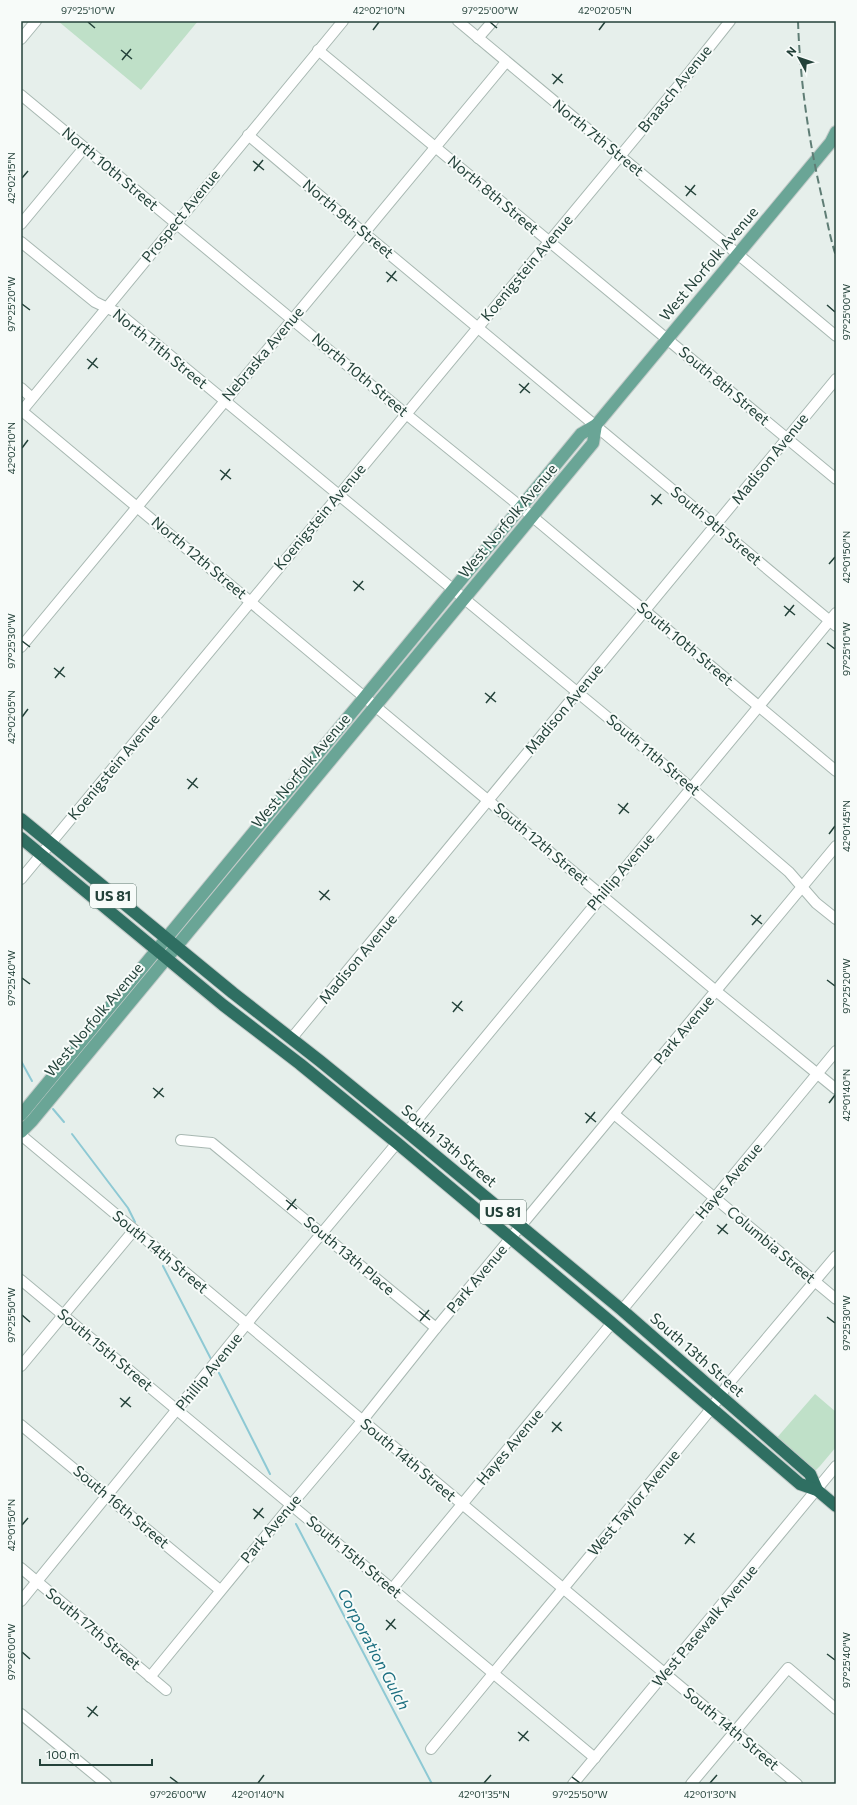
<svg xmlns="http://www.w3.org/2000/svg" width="857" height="1805" viewBox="0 0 857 1805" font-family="Commissioner,sans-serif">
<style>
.park{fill:#bfe0c8}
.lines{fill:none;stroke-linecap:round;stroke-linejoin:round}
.stream{stroke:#8ec9d4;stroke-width:2}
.minor-casing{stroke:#a8b8b2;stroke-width:12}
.major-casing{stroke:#c2cac8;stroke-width:14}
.highway-casing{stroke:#c2cac8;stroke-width:14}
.minor{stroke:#fff;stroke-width:10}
.major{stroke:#6aa596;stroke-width:12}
.highway{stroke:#2f6f62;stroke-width:12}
.rail{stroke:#5f7d75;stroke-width:2;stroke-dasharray:8 4;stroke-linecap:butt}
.ticks{fill:none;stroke:#24423a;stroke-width:1.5}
.labels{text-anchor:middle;stroke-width:4;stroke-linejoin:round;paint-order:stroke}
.shield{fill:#f7fbf9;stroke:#637a73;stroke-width:1}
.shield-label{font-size:14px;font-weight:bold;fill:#24423a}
.street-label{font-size:15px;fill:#24423a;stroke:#f7fbf9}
.water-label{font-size:16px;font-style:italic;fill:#1c6f80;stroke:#f7fbf9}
.neatline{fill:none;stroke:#24423a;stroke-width:1.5}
.ticks-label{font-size:10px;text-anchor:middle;fill:#24423a}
</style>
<rect width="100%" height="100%" fill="#e6efeb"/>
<g class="park">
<path d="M58,21H198L141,90Z"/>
<path d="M815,1394L836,1412V1447L820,1466L816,1470H812L775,1440Z"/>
</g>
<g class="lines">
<g class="stream">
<path d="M21,1061L32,1081"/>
<path d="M53,1109L64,1122"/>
<path d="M72,1134L128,1208L135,1222"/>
<path d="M163,1266L212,1361"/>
<path d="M219,1373L270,1474"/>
<path d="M296,1524L432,1784"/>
</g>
<g class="minor-casing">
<g id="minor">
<path d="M458,21L836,336"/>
<path d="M478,38L493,21"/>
<path d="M21,39L36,21"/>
<path d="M318,50L836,479"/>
<path d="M21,95L406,414L521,507L836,771"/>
<path d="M248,135L364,233L836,626"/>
<path d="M21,224L84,148"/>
<path d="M21,242L95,302L120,314L629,735L789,872L816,903L836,919"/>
<path d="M21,388L32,398"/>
<path d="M22,411L716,991L836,1089"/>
<path d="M21,412L343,21"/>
<path d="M21,647L506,62"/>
<path d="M21,879L684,79L730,21"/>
<path d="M291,1039L836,379"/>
<path d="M614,1114L836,1299"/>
<path d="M407,1132L836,613"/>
<path d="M21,1135L797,1784"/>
<path d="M181,1140L212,1143L436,1328"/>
<path d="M21,1280L595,1758"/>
<path d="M622,1310L836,1051"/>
<path d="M21,1366L134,1230"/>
<path d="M21,1425L220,1590"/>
<path d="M21,1568L166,1690"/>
<path d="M392,1589L612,1323"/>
<path d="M21,1601L257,1311L397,1143"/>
<path d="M150,1677L291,1505L362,1421L436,1328L836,846"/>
<path d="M21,1714L106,1784"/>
<path d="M431,1749L711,1409L729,1383L836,1256"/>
<path d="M573,1784L836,1466"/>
<path d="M691,1784L788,1668L836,1709"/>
</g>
</g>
<g class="major-casing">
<g id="major">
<path d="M21,1115L581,434L596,425L831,142L836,132"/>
<path d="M21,1132L32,1121L593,443L596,425"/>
</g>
</g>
<g class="highway-casing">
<g id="highway">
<path d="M21,819L233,993L320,1061L407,1132L622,1310L810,1474L817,1490"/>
<path d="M21,838L223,1005L300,1064L397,1143L612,1323L800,1484L817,1490L836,1506"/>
</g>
</g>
<use href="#minor" class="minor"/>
<use href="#major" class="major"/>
<use href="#highway" class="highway"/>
<path class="rail" d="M798,21C800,82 809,143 823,202C827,220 830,238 836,256"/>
</g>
<path class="ticks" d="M88,22L95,28M490,22L497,28M373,30L379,22M599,30L605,22M121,50L132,59M122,60L131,49M552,74L563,83M553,84L562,74M253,161L264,170M254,171L263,160M22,178L28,171M685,186L696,195M686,196L695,185M386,272L397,281M387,282L396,271M22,304L30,310M827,305L835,312M87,359L98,368M88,369L97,358M519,384L530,393M520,393L529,383M22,448L28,440M220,470L231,479M221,480L230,469M651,495L662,504M652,505L661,494M829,564L835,557M353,581L364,590M354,591L363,581M784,606L795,615M785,616L794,605M22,641L30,647M827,643L835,649M54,668L65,677M55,678L64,667M485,693L496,702M486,703L495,692M22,717L28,709M187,779L198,788M188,789L197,778M618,804L629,813M619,814L628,803M829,834L835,826M319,891L330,900M320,900L329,890M751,915L762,924M752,925L761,915M22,978L30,984M827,980L835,986M452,1002L463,1011M453,1012L462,1001M153,1088L164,1097M154,1098L163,1088M829,1103L835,1095M585,1113L596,1122M586,1123L595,1112M286,1200L297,1209M287,1210L296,1199M717,1225L728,1234M718,1234L727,1224M419,1311L430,1320M22,1315L30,1322M827,1317L835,1323M420,1321L429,1310M120,1398L131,1407M121,1407L130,1397M552,1422L562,1431M552,1432L561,1422M253,1509L264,1518M254,1519L263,1508M22,1525L28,1518M684,1534L695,1543M685,1544L694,1533M386,1620L396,1629M386,1630L395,1619M22,1652L30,1659M827,1654L835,1660M87,1707L98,1716M88,1717L97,1706M518,1732L529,1741M519,1741L528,1731M170,1777L178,1783M572,1777L580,1783M258,1783L264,1775M484,1783L491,1775M710,1783L717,1775"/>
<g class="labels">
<g class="shield">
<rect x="90" y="884" width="46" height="24" rx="3"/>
<rect x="480" y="1200" width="46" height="24" rx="3"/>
</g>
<g class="shield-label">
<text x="113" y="901">US 81</text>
<text x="503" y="1217">US 81</text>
</g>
<g class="street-label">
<text transform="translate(675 89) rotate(-51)" y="5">Braasch Avenue</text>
<text transform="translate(598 138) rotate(39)" y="5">North 7th Street</text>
<text transform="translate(110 169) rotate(40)" y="5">North 10th Street</text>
<text transform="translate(493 195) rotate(40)" y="5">North 8th Street</text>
<text transform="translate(181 216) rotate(-51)" y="5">Prospect Avenue</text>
<text transform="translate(348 219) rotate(40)" y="5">North 9th Street</text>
<text transform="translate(709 264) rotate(-50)" y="5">West Norfolk Avenue</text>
<text transform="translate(527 268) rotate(-50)" y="5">Koenigstein Avenue</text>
<text transform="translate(160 349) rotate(39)" y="5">North 11th Street</text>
<text transform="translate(263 354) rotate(-50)" y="5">Nebraska Avenue</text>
<text transform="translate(360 375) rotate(40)" y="5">North 10th Street</text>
<text transform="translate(724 386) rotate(40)" y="5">South 8th Street</text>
<text transform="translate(770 459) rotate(-51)" y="5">Madison Avenue</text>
<text transform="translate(320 517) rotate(-50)" y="5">Koenigstein Avenue</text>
<text transform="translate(508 521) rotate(-50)" y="5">West Norfolk Avenue</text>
<text transform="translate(716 526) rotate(40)" y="5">South 9th Street</text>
<text transform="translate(199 558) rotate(40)" y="5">North 12th Street</text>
<text transform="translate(685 644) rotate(40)" y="5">South 10th Street</text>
<text transform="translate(564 709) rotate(-50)" y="5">Madison Avenue</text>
<text transform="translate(653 755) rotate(40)" y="5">South 11th Street</text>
<text transform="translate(114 767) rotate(-50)" y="5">Koenigstein Avenue</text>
<text transform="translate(301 771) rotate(-50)" y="5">West Norfolk Avenue</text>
<text transform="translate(541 844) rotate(40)" y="5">South 12th Street</text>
<text transform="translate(621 872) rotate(-50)" y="5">Phillip Avenue</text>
<text transform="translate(358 959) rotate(-50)" y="5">Madison Avenue</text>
<text transform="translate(94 1020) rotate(-50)" y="5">West Norfolk Avenue</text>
<text transform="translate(684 1030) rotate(-50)" y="5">Park Avenue</text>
<text transform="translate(449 1146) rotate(40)" y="5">South 13th Street</text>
<text transform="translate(729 1181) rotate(-50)" y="5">Hayes Avenue</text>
<text transform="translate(771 1245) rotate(40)" y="5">Columbia Street</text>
<text transform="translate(160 1252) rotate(40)" y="5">South 14th Street</text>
<text transform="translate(349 1256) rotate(40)" y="5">South 13th Place</text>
<text transform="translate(477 1279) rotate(-50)" y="5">Park Avenue</text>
<text transform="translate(105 1350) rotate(40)" y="5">South 15th Street</text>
<text transform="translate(697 1355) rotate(41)" y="5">South 13th Street</text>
<text transform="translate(209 1372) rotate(-51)" y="5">Phillip Avenue</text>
<text transform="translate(510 1447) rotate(-50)" y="5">Hayes Avenue</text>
<text transform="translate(408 1460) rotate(40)" y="5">South 14th Street</text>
<text transform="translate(634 1503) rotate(-50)" y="5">West Taylor Avenue</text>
<text transform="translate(121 1507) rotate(40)" y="5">South 16th Street</text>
<text transform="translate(271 1529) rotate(-50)" y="5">Park Avenue</text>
<text transform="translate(354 1557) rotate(40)" y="5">South 15th Street</text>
<text transform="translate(705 1626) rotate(-50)" y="5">West Pasewalk Avenue</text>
<text transform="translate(93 1629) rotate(40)" y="5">South 17th Street</text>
<text transform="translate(731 1729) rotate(40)" y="5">South 14th Street</text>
</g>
<g class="water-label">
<text transform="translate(374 1649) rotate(62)" y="6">Corporation Gulch</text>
</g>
</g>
<rect width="857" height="1805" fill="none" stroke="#f7fbf9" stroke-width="44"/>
<g transform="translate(799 58) rotate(310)" stroke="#f7fbf9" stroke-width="3" paint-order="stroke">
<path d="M0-3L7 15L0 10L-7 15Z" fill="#24423a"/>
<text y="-6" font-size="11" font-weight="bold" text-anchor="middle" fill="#24423a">N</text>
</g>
<path d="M40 1759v6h112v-6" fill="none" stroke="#24423a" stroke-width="2"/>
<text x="46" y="1759" font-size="12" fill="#24423a" stroke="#f7fbf9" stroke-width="3" paint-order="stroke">100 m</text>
<rect x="22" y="22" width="813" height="1761" class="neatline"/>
<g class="ticks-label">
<text x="88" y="14">97°25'10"W</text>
<text x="379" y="14">42°02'10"N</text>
<text x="490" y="14">97°25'00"W</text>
<text x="605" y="14">42°02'05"N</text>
<text transform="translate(11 178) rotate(-90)" y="4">42°02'15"N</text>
<text transform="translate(11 304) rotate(-90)" y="4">97°25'20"W</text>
<text transform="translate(846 312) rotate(-90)" y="4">97°25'00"W</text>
<text transform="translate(11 448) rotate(-90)" y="4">42°02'10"N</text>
<text transform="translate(846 557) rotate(-90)" y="4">42°01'50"N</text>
<text transform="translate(11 641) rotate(-90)" y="4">97°25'30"W</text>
<text transform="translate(846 649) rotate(-90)" y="4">97°25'10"W</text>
<text transform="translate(11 717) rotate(-90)" y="4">42°02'05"N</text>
<text transform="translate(846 826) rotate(-90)" y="4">42°01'45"N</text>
<text transform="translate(11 978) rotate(-90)" y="4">97°25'40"W</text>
<text transform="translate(846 986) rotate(-90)" y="4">97°25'20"W</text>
<text transform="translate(846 1095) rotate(-90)" y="4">42°01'40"N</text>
<text transform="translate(11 1315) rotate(-90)" y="4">97°25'50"W</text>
<text transform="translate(846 1323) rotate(-90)" y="4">97°25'30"W</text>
<text transform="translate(11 1525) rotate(-90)" y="4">42°01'50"N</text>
<text transform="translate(11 1652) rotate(-90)" y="4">97°26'00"W</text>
<text transform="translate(846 1660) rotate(-90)" y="4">97°25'40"W</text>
<text x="178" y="1798">97°26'00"W</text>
<text x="258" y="1798">42°01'40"N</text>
<text x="484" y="1798">42°01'35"N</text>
<text x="580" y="1798">97°25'50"W</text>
<text x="710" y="1798">42°01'30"N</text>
</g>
</svg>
